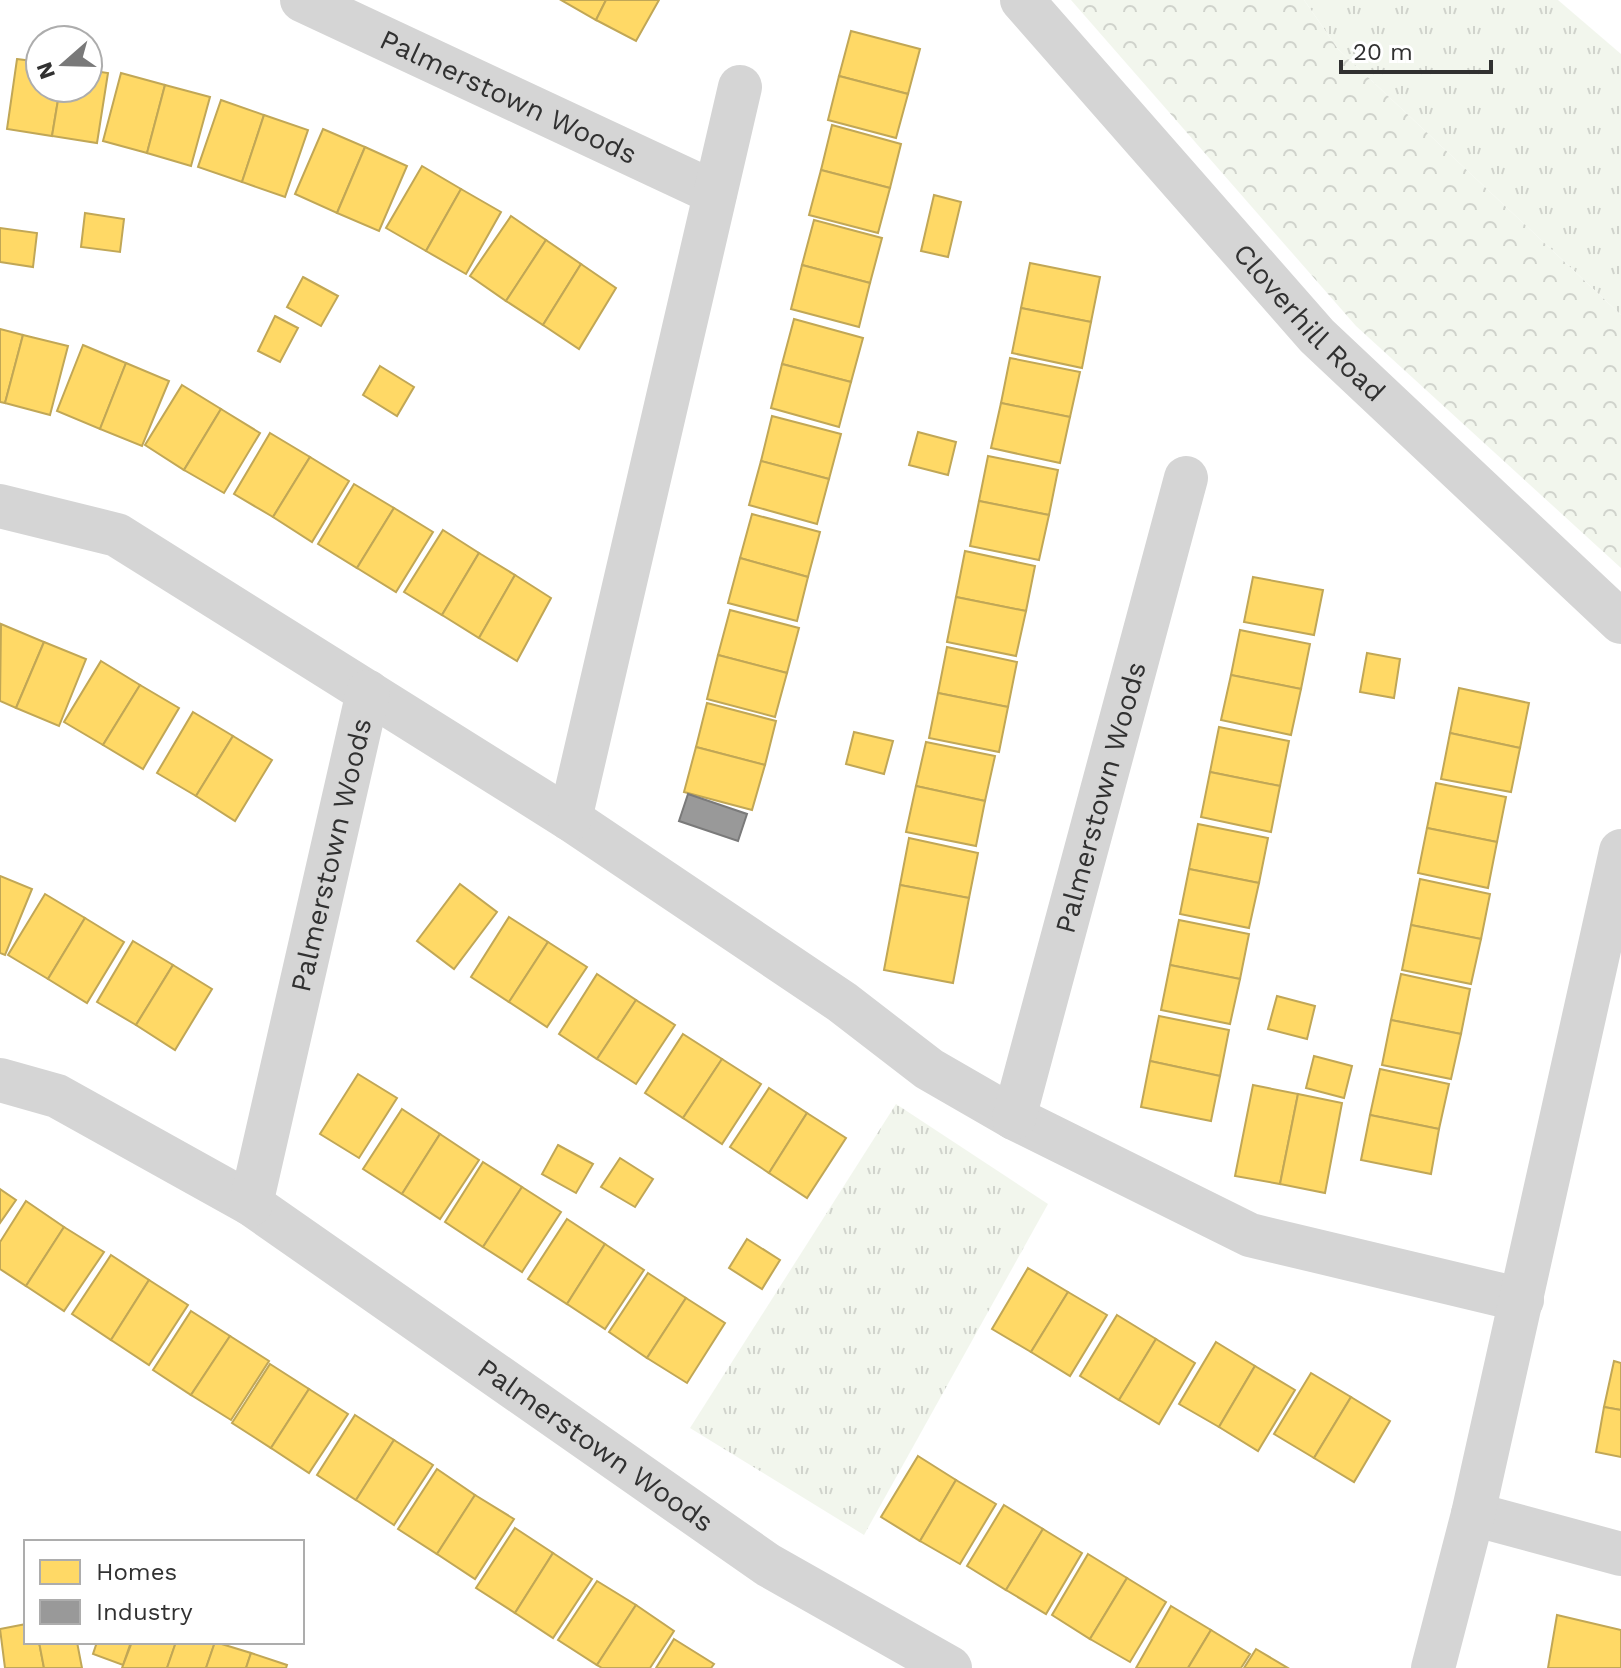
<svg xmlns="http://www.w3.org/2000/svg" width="1621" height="1668" viewBox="0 0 1621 1668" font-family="'Work Sans',sans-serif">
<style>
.grass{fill:url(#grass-tufts)}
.forest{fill:url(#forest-crowns)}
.homes{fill:#ffd966;stroke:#c1a756;stroke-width:2}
.industry{fill:#999;stroke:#7a7a7a;stroke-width:2}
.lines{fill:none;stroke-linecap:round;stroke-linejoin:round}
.minor{stroke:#d5d5d5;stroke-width:44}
.labels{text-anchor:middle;stroke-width:8;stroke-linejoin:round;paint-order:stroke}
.street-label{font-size:28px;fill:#313131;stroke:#fff}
</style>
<defs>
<pattern id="grass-tufts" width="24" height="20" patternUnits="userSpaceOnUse" patternTransform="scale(2)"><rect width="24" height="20" fill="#f2f6ed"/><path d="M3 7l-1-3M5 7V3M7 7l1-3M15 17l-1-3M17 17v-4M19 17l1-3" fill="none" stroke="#d0d3cc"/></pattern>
<pattern id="forest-crowns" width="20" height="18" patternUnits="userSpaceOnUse" patternTransform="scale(2)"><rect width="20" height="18" fill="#f2f6ed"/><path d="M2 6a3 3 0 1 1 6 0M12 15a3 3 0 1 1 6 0" fill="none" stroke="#d0d3cc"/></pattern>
</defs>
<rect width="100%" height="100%" fill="#fff"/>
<g class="grass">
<path d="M1304,0H1558L1621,54V315L1338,49Z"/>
<path d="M896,1104L1048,1204L864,1535L690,1428Z"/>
</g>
<path class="forest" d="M1071,0H1304L1338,49L1621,315V568L1356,326Z"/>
<g class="homes">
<path d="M561,0H606L596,20Z"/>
<path d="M606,0H659L636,41L596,20Z"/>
<path d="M851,31L920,49L908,94L839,76Z"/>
<path d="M17,59L40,62V88H60L52,136L7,129Z"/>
<path d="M88,70L108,73L97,143L52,136L60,88H88Z"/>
<path d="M121,73L165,85L147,153L103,141Z"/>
<path d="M839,76L908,94L896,138L828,120Z"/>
<path d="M165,85L210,97L191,166L147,153Z"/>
<path d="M221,100L264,115L242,182L198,167Z"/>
<path d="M264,115L308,130L285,197L242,182Z"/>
<path d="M832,125L901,144L890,188L821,170Z"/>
<path d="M323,129L365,147L337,213L295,194Z"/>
<path d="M365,147L407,166L379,231L337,213Z"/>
<path d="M422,166L461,189L426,251L386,228Z"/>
<path d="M821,170L890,188L878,233L809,215Z"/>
<path d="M461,189L501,212L466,274L426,251Z"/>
<path d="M934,195L961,202L948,257L921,251Z"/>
<path d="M85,213L124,219L120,252L81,247Z"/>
<path d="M511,216L546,240L506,301L470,276Z"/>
<path d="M814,220L882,238L870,283L802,265Z"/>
<path d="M0,228L37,233L33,267L0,262Z"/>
<path d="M546,240L581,264L543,325L506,301Z"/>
<path d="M1030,263L1100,277L1091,322L1021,308Z"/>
<path d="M581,264L616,288L579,349L543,325Z"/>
<path d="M802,265L870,283L859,327L791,309Z"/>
<path d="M303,277L338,296L321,326L287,307Z"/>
<path d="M1021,308L1091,322L1082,368L1012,353Z"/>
<path d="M275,316L298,328L280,362L258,351Z"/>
<path d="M794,319L863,338L851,382L782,364Z"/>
<path d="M0,329L23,335L5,403L0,402Z"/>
<path d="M23,335L68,346L50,415L5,403Z"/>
<path d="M83,345L126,363L100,429L57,411Z"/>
<path d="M1010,358L1080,372L1070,417L1001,403Z"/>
<path d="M126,363L169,381L142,446L100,429Z"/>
<path d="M782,364L851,382L839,427L771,408Z"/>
<path d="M380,366L414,387L397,416L363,395Z"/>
<path d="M182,385L221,409L184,470L145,445Z"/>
<path d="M1001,403L1070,417L1060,463L991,448Z"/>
<path d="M221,409L260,433L224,493L184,470Z"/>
<path d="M772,416L841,434L829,479L761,461Z"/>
<path d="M918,432L956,442L948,475L909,465Z"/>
<path d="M270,433L310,457L273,517L234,494Z"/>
<path d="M988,456L1058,470L1049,515L979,501Z"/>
<path d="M310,457L349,481L312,542L273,517Z"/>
<path d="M761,461L829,479L817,524L749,505Z"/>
<path d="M354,484L394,508L357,568L318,544Z"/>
<path d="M979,501L1049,515L1039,560L970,546Z"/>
<path d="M394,508L433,532L396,592L357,568Z"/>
<path d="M752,514L820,532L808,577L740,558Z"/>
<path d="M443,530L479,553L442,615L404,592Z"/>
<path d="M965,551L1035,566L1026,611L956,597Z"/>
<path d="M479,553L515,575L479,638L442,615Z"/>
<path d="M740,558L808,577L797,621L728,603Z"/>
<path d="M515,575L551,598L517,661L479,638Z"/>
<path d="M1253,577L1323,590L1314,635L1244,622Z"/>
<path d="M956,597L1026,611L1016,656L947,642Z"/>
<path d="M730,610L799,628L787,673L718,655Z"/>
<path d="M1,624L44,642L16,708L0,701Z"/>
<path d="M1240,630L1310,644L1301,689L1231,675Z"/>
<path d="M44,642L86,659L59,726L16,708Z"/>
<path d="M947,647L1017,662L1008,707L938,693Z"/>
<path d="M1367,653L1400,659L1394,698L1360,692Z"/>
<path d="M718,655L787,673L775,717L707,699Z"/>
<path d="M101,661L140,685L103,745L64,722Z"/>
<path d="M1231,675L1301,689L1291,735L1221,720Z"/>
<path d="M140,685L179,708L143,769L103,745Z"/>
<path d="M1459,688L1529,703L1520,748L1450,733Z"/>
<path d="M938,693L1008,707L999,752L929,738Z"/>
<path d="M707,703L776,721L765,765L696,747Z"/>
<path d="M193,712L233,736L196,796L157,773Z"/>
<path d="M1219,727L1289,741L1280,786L1210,772Z"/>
<path d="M854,732L893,741L884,774L846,764Z"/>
<path d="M1450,733L1520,748L1511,792L1441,779Z"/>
<path d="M233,736L272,760L235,821L196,796Z"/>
<path d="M926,742L995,756L985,801L916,786Z"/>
<path d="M696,747L765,765L752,810L684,792Z"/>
<path d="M1210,772L1280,786L1271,832L1201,817Z"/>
<path d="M1436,783L1506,797L1497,842L1427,828Z"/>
<path d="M916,786L985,801L976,846L906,832Z"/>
<path d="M1198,824L1268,838L1259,883L1189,869Z"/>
<path d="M1427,828L1497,842L1488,888L1418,873Z"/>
<path d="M909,838L978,853L969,898L900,885Z"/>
<path d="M1189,869L1259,883L1249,928L1180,914Z"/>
<path d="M0,876L32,889L5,955L0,953Z"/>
<path d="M1420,879L1490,894L1481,939L1411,925Z"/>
<path d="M460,884L497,912L454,969L417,941Z"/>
<path d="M900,885L969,898L953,983L884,970Z"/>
<path d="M45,894L85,918L48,979L8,955Z"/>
<path d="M509,917L548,942L509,1002L471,977Z"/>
<path d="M85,918L124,942L87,1003L48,979Z"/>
<path d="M1179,920L1249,934L1240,979L1170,965Z"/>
<path d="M1411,925L1481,939L1471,984L1402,970Z"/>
<path d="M133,941L173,965L136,1025L97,1002Z"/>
<path d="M548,942L587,967L547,1027L509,1002Z"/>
<path d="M173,965L212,989L175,1050L136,1025Z"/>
<path d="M1170,965L1240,979L1230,1024L1161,1010Z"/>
<path d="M597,974L636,1000L597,1059L559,1034Z"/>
<path d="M1401,974L1470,989L1461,1034L1391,1020Z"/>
<path d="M1277,996L1315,1006L1307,1039L1268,1029Z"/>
<path d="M636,1000L675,1025L636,1084L597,1059Z"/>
<path d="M1159,1016L1229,1030L1220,1076L1150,1061Z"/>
<path d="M1391,1020L1461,1034L1451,1079L1382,1065Z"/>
<path d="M683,1034L722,1059L683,1118L645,1093Z"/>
<path d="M1314,1056L1352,1066L1344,1098L1306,1088Z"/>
<path d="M722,1059L761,1084L722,1144L683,1118Z"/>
<path d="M1150,1061L1220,1076L1211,1121L1141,1107Z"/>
<path d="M1380,1069L1449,1084L1439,1129L1370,1115Z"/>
<path d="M358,1074L397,1098L359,1158L320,1134Z"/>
<path d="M1253,1085L1298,1094L1280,1184L1235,1176Z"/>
<path d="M769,1088L807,1113L769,1173L730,1147Z"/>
<path d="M1298,1094L1342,1103L1325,1193L1280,1184Z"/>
<path d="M402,1109L440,1134L402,1194L363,1169Z"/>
<path d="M807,1113L846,1138L807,1198L769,1173Z"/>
<path d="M1370,1115L1439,1129L1431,1174L1361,1160Z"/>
<path d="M440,1134L479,1160L440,1219L402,1194Z"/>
<path d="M558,1145L593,1164L576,1193L542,1174Z"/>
<path d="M620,1158L653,1179L635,1207L601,1187Z"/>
<path d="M483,1162L522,1187L483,1247L445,1222Z"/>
<path d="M522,1187L561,1212L522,1272L483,1247Z"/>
<path d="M0,1189L16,1200L0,1223Z"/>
<path d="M26,1201L64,1227L26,1286L0,1269V1242Z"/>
<path d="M567,1219L605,1244L567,1304L528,1279Z"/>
<path d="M64,1227L104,1252L64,1311L26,1286Z"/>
<path d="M747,1239L780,1260L762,1289L729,1268Z"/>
<path d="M605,1244L644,1270L605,1329L567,1304Z"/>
<path d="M111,1255L149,1280L111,1340L72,1314Z"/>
<path d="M1028,1268L1068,1292L1031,1352L992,1329Z"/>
<path d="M648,1273L686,1298L647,1358L609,1332Z"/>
<path d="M149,1280L188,1305L149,1365L111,1340Z"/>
<path d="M1068,1292L1107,1315L1070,1376L1031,1352Z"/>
<path d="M686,1298L725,1323L687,1383L647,1358Z"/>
<path d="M191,1311L230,1336L191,1395L153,1370Z"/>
<path d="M1117,1315L1156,1339L1119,1400L1080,1376Z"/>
<path d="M230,1336L269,1361L231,1420L191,1395Z"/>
<path d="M1156,1339L1195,1363L1159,1424L1119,1400Z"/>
<path d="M1216,1342L1255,1366L1219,1427L1179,1404Z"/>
<path d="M1614,1361L1621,1363V1410L1604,1407Z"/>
<path d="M270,1364L309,1389L271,1448L232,1423Z"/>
<path d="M1255,1366L1295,1390L1258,1451L1219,1427Z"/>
<path d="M1311,1373L1351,1397L1314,1458L1274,1434Z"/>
<path d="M309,1389L348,1414L309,1473L271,1448Z"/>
<path d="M1351,1397L1390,1421L1354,1482L1314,1458Z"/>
<path d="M1604,1407L1621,1410V1457L1596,1452Z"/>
<path d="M355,1415L394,1440L356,1500L317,1475Z"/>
<path d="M394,1440L433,1465L394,1525L356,1500Z"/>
<path d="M918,1456L956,1480L920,1541L881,1517Z"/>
<path d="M437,1469L475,1495L437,1554L398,1529Z"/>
<path d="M956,1480L996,1504L960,1564L920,1541Z"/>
<path d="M475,1495L514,1519L475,1579L437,1554Z"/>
<path d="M1004,1505L1043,1529L1006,1590L967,1566Z"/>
<path d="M515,1528L553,1553L515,1613L476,1588Z"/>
<path d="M1043,1529L1082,1553L1046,1614L1006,1590Z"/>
<path d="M553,1553L592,1579L553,1638L515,1613Z"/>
<path d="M1088,1554L1127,1578L1090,1639L1052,1615Z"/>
<path d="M1127,1578L1166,1602L1130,1662L1090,1639Z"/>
<path d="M597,1581L636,1605L597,1665L558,1640Z"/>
<path d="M636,1605L674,1631L650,1668H602L597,1665Z"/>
<path d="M1171,1606L1211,1630L1188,1668H1136Z"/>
<path d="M1557,1615L1621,1630V1668H1548Z"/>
<path d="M26,1624V1642H39L44,1668H5L0,1629Z"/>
<path d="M1211,1630L1250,1654L1241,1668H1188Z"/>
<path d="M674,1639L714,1664L711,1668H656Z"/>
<path d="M39,1642H77L82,1668H44Z"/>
<path d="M97,1642H131L123,1665L93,1654Z"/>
<path d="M132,1642H176L167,1668H122Z"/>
<path d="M176,1642H215L206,1668H167Z"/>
<path d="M215,1642L251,1653L246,1668H206Z"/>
<path d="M1256,1649L1288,1668H1244Z"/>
<path d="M251,1653L287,1665L286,1668H246Z"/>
</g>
<path class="industry" d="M688,794L747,814L738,841L679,821Z"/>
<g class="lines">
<g class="minor">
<path id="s1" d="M302,0L715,193"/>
<path id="s2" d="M1022,0L1317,336L1621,622"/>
<path d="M0,506L117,535L570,819L842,1002L929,1069L1014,1118L1250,1235L1522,1300"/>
<path d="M570,819L740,87"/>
<path id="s3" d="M0,1080L57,1096L251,1204L768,1565L950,1668"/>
<path id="s4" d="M1014,1118L1186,478"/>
<path id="s5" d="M251,1204L368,692"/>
<path d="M1473,1514L1621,1554"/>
<path d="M1433,1668L1473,1514L1621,851"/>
</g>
</g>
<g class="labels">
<g class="street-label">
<text dy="10" stroke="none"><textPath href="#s1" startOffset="228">Palmerstown Woods</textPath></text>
<text dy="10" stroke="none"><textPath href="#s2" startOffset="432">Cloverhill Road</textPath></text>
<text dy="10" stroke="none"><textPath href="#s4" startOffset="332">Palmerstown Woods</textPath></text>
<text dy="10" stroke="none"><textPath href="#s5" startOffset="358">Palmerstown Woods</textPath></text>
<text dy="10" stroke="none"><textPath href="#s3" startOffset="702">Palmerstown Woods</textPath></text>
</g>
</g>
<rect x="24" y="1540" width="280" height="104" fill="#ffffff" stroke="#adadad" stroke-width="2"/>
<rect x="40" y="1560" width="40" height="24" fill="#ffd966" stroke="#adadad" stroke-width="2"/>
<text x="96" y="1580" font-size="24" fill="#313131">Homes</text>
<rect x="40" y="1600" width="40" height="24" fill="#999999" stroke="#adadad" stroke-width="2"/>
<text x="96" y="1620" font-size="24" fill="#313131">Industry</text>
<g transform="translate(64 64) rotate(250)"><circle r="38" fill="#ffffff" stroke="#adadad" stroke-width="2"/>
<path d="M0-6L14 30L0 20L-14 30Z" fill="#797979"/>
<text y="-12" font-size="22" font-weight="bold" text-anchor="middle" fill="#313131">N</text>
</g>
<path d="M1341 60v12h150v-12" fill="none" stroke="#313131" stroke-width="4"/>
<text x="1353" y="60" font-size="24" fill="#313131" stroke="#ffffff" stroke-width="6" paint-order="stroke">20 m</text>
</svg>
